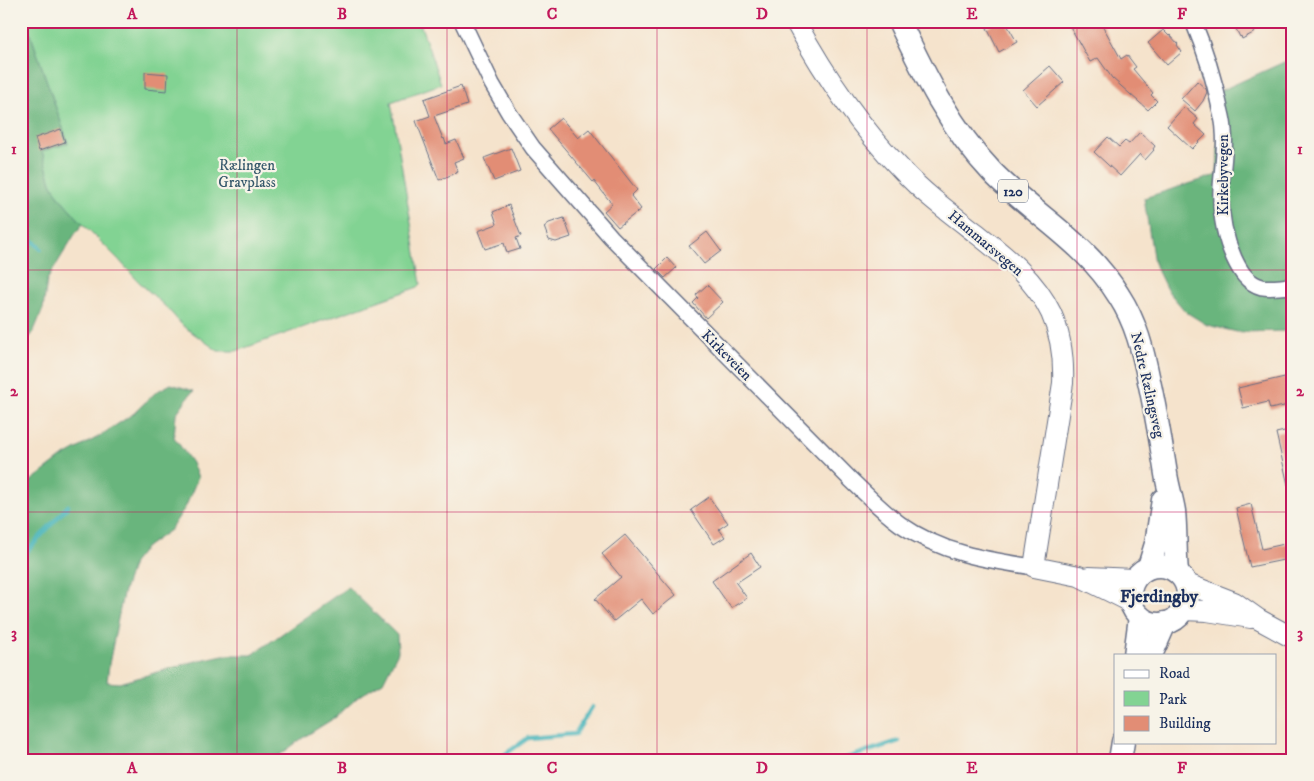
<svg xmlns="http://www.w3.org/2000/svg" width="1314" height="781" viewBox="0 0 1314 781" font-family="'IM FELL DW Pica',serif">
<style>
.green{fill:#82d393;stroke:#4e8178}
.forest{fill:#69b57d;stroke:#42726e}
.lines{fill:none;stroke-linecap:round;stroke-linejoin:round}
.stream{stroke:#44b4ba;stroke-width:4.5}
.building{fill:#e28d75}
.street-casing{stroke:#676e84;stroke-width:18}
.secondary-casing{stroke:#676e84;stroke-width:22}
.primary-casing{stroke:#676e84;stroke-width:25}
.street{stroke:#fff;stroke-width:15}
.secondary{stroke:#fff;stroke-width:20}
.primary{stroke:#fff;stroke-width:22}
.grid{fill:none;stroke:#c2185b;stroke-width:1;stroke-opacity:0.55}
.labels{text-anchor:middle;stroke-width:4.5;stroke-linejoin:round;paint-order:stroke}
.shield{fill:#f7f3e8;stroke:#5d6a87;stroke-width:1}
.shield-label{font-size:14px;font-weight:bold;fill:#1b2f5e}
.park-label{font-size:15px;fill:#35586b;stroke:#f7f3e8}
.street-label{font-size:15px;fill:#1b2f5e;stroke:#f7f3e8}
.quarter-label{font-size:18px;font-weight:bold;fill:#1b2f5e;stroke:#f7f3e8}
.neatline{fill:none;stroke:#c2185b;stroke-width:2}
.grid-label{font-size:16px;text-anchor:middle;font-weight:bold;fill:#c2185b}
</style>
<rect width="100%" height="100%" fill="#f7f3e8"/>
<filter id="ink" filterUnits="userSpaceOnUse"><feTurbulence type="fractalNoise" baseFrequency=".02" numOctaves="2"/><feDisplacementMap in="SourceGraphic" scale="10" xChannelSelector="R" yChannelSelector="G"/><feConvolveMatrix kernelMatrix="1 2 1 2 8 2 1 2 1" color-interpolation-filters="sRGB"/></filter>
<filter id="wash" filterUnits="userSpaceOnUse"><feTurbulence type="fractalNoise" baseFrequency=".0096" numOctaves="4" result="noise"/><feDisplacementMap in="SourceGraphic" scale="20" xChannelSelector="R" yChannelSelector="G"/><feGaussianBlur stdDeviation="1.12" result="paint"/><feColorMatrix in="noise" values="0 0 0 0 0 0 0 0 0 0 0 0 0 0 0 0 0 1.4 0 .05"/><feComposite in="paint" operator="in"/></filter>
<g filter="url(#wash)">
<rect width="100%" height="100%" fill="#f5e3cc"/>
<path class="green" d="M26,21H421V26L441,84L391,102L421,284L418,287L236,351H218L182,325L168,309L139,282L119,260L83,224L60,198L51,183L42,151L68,143Z"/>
<g class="forest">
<path d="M21,21H26L68,143L42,151L51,183L60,198L83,224L75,234L47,280L43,309L33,333L21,348Z"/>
<path d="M1293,58V331L1237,332L1207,325L1186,312L1167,290L1154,263L1144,198L1217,175L1220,91Z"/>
<path d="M171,384L194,391L192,392L176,414L174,437L192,463L198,477L186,506L170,530L146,547L133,563L123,594L109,664L107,682L120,683L192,662L223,655H252L348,587L397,635L398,652L383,682L358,697L336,717L304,737L273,760H21V493L31,481L61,458L98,437L133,414L156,392Z"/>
</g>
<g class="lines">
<g class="stream">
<path d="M21,233L24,232L41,249"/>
<path d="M21,558L68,506"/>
<path d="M497,760L528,738L575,734L592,707"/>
<path d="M841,760L899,741"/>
</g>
</g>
<g id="blocks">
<g class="building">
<path d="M999,21H1005L1017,42L999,52L987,28Z"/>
<path d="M1067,21H1100L1121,59L1127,55L1136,67L1133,69L1153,93L1151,95L1157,101L1148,110L1112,78L1098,58L1090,62Z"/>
<path d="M1232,21H1272L1254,30L1255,32L1242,39L1241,36L1240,37Z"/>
<path d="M1163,30L1169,36L1170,35L1178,44L1177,45L1182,52L1167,65L1148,43Z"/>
<path d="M1050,66L1064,82L1037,106L1023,90Z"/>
<path d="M145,72L168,74L167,91L145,89Z"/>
<path d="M1197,81L1206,89L1207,92L1203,101L1195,111L1181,99Z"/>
<path d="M461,86L467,105L434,116L443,139L444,138L446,144L456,140L464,158L454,162L458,172L439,180L416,121L430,116L424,99Z"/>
<path d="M1184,107L1198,119L1194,124L1206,135L1192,149L1167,126Z"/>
<path d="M561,118L578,138L589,129L637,190L631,196L641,209L618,227L604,211L612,204L594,181L593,182L548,129Z"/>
<path d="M61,129L65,142L39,151L35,138Z"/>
<path d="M1140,132L1155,146L1153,149L1154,150L1145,160L1140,154L1120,176L1094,152L1108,137L1119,147L1125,141L1129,144Z"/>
<path d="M511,148L520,171L494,181L484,158Z"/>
<path d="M509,205L521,236L516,238L520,249L507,253L504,243L485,249L478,231L497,224L493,212Z"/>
<path d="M564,218L571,237L556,242L549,240L544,227L549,223Z"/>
<path d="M707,232L721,251L704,264L689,246Z"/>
<path d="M667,258L676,268L665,278L656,269Z"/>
<path d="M707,285L723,302L706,318L693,303L698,298L696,295Z"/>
<path d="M1293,375V404L1270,409L1268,402L1243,408L1238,388Z"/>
<path d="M1293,429V484L1288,485L1276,433Z"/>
<path d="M709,497L728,523L719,529L725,537L714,544L691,510Z"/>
<path d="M1251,504L1262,549L1293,542V558L1250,567L1236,508Z"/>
<path d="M625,535L676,595L653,614L641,599L614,621L595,599L621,577L602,554Z"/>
<path d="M751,553L760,567L736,583L747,598L731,608L712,581Z"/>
</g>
</g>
</g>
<g filter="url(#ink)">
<use href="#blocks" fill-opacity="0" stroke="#676e84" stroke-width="1"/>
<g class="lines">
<g class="street-casing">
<g id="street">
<path d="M462,21L492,84L509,113L533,148L611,237L851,480C867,495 882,511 900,524C941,553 986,560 1034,567"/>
<path d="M1193,21C1205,50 1214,79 1220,108C1222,116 1224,123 1224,131C1226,150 1222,169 1221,188C1220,212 1224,236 1234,258C1240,271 1247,283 1262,287C1272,289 1283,286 1293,286"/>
</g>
</g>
<g class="secondary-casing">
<g id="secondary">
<path d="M795,21C824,74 859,126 901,169C923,193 950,213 976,233C1005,256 1035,279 1051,313C1061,335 1064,359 1063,383L1034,567L1079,576L1131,602"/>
<path d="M1089,577L1134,579"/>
<path d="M1185,583L1234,602L1258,619L1293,638"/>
<path d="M1183,610L1207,611L1251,618"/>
</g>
</g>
<g class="primary-casing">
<g id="primary">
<path d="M899,21C924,74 951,129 992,172C1035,216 1086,242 1119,296C1136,322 1143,351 1149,381C1156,412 1161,443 1166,474C1168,487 1172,499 1174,511C1176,531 1175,552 1177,572"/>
<circle cx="1159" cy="595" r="29"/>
<path d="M1149,567L1156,544L1163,500"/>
<path d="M1135,655L1140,617"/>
<path d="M1151,655L1165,623"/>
<path d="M1120,760L1123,742"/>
</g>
</g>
<use href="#street" class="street"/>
<use href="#secondary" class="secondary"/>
<use href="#primary" class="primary"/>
</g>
</g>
<path class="grid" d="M237,21V760M447,21V760M657,21V760M867,21V760M1077,21V760M21,270H1293M21,512H1293"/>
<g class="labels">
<rect class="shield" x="998" y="179.5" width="30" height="23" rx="4"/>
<g class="shield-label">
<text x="1013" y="196">120</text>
</g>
<g class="park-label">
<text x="247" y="170">Rælingen<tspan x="247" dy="17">Gravplass</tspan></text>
</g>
<g class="street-label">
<text transform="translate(1223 175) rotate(-90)" y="5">Kirkebyvegen</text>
<text transform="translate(986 243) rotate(40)" y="5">Hammarsvegen</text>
<text transform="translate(727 355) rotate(45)" y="5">Kirkeveien</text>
<text transform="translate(1148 385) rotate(77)" y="5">Nedre Rælingsveg</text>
</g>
<g class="quarter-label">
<text x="1159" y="602">Fjerdingby</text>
</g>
</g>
<rect width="1314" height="781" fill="none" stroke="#f7f3e8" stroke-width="55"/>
<rect x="1114" y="654" width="162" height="90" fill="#f7f3e8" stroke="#9fa5b1"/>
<rect x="1124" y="670" width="25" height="8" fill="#ffffff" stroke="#9fa5b1"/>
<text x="1159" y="678" font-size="15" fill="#1b2f5e">Road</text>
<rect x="1124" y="691" width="25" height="15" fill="#82d393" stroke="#9fa5b1"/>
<text x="1159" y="704" font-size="15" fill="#1b2f5e">Park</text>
<rect x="1124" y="716" width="25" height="15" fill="#e28d75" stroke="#9fa5b1"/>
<text x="1159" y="728" font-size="15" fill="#1b2f5e">Building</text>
<rect x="28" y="28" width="1258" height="726" class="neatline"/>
<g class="grid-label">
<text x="132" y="19">A</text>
<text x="342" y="19">B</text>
<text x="552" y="19">C</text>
<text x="762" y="19">D</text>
<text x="972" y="19">E</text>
<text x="1182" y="19">F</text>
<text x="14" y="154">1</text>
<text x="1300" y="154">1</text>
<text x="14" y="396">2</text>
<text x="1300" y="396">2</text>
<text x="14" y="638">3</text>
<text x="1300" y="638">3</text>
<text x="132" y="773">A</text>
<text x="342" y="773">B</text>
<text x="552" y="773">C</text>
<text x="762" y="773">D</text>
<text x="972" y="773">E</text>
<text x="1182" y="773">F</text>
</g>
</svg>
